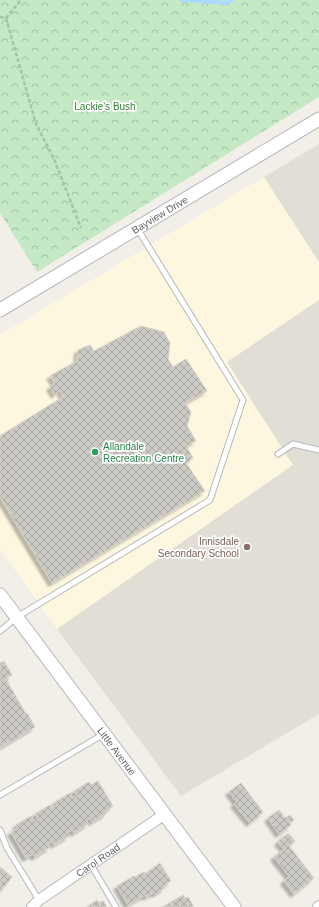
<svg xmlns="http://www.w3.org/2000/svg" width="319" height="907" viewBox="0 0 319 907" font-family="Arial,sans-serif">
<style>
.commercial{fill:#fef7e0}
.education{fill:#e1ded6}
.forest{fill:url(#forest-crowns)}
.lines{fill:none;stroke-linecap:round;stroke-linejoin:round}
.stream{stroke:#aadaff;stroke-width:4}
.building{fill:url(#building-cross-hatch);stroke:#d6d1c6;filter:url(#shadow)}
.service-casing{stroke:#b5b8bc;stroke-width:7}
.minor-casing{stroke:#b5b8bc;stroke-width:12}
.tertiary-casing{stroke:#b5b8bc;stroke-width:15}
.path{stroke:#9cc7a9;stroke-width:2.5;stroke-dasharray:4 2;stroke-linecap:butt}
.service{stroke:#fff;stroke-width:5}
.minor{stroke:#fff;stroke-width:10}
.tertiary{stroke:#fff;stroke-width:13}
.leisure-dot{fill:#2e9e5b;stroke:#fff;stroke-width:1.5}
.education-dot{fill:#8d6e63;stroke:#fff;stroke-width:1.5}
.labels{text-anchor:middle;stroke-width:3.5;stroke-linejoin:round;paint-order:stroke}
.park-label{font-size:10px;fill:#348238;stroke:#fff}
.street-label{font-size:10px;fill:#5f6368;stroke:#fff}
.leisure-label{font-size:10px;fill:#27864d;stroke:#fff;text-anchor:start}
.education-label{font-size:10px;fill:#785e54;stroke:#fff;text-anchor:end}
</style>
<defs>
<pattern id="forest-crowns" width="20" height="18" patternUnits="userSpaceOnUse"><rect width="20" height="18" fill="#c5e8c5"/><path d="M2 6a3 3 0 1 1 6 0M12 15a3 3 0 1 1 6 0" fill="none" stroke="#a3c0a4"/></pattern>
<pattern id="building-cross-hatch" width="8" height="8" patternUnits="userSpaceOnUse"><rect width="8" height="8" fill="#cccac5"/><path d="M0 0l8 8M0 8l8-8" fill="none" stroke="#a9a8a4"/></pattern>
<filter id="shadow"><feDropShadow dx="-3.5" dy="3.5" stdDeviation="1" flood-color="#0004"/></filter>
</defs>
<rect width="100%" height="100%" fill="#f1efe8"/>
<path class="commercial" d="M264,177L319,262V300L227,362L293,465L57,629L0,549V335Z"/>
<g class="education">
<path d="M319,144V262L264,177Z"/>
<path d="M319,300V714L181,796L57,629L293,465L227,362Z"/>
</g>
<path class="forest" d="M0,0H319V97L37,272L0,213Z"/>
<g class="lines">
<path class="stream" d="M182,0L228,3L232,0"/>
</g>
<g class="building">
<path d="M141,326L164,332L170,343L168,359L173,367L186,359L207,391L185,403L191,412L187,426L196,441L186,446L193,458L186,463L205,491L52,583L0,497V436L63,397L60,389L55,395L50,387L55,383L50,376L77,361L78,350L90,345L94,351Z"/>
<path d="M4,661L12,675L6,678L9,683H8L26,714L27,713L35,727L0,748V663Z"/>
<path d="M98,781L113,806L106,811L107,813L92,822L90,818L86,821L88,824L74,833L72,830L67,833L69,836L54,845L52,841L48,844L50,847L35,857L33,854L26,858L11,832L18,828L16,825L31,816L34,821L38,818L35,814L50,805L52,808L57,805L55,802L70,793L73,798L77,795L74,791L89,782L91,785Z"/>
<path d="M241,783L263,812L250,823L234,804L237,802L229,792Z"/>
<path d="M279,810L285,818L290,815L294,820L289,823L291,825L279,834L268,818Z"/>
<path d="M288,833L295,841L289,846L314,878L294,894L284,881L289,876L274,857L284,849L278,842Z"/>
<path d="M160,863L171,881L163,886L165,888L155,894L154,892L146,897L145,895L128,905L117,886L134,876L135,877L144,872L145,874Z"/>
<path d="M0,867L12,877L0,892Z"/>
<path d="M183,895L185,898L188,897L194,907H163Z"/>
<path d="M97,900L99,903L103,901L107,907H87Z"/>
</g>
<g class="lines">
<g class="service-casing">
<g id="service">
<path d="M278,454L293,444L319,450"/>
<path d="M0,631L17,617L210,500L243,400L137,228"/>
<path d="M0,795L104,734"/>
<path d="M0,830L7,848L39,900"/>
<path d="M91,865L116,907"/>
</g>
</g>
<g class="minor-casing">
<g id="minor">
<path id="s1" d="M32,907L39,900L165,814"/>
<path d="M318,907L319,906"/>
</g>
</g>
<g class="tertiary-casing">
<g id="tertiary">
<path id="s2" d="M0,310L319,119"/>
<path id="s3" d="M0,595L234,907"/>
</g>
</g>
<g class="path">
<path d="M0,17L6,18L36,124L54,159L81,228"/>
<path d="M6,18L21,0"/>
</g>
<use href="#service" class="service"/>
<use href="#minor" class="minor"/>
<use href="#tertiary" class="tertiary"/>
</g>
<circle class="leisure-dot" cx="95" cy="452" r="4"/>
<circle class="education-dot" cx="247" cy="547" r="4"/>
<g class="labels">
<g class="park-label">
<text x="105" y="110">Lackie's Bush</text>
</g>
<g class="street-label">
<text dy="4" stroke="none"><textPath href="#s2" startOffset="186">Bayview Drive</textPath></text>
<text dy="4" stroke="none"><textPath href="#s3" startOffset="195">Little Avenue</textPath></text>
<text dy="4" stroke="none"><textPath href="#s1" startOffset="81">Carol Road</textPath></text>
</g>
<g class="leisure-label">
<text x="103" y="450">Allandale<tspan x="103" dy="12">Recreation Centre</tspan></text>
</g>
<g class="education-label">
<text x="239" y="545">Innisdale<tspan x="239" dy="12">Secondary School</tspan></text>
</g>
</g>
</svg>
